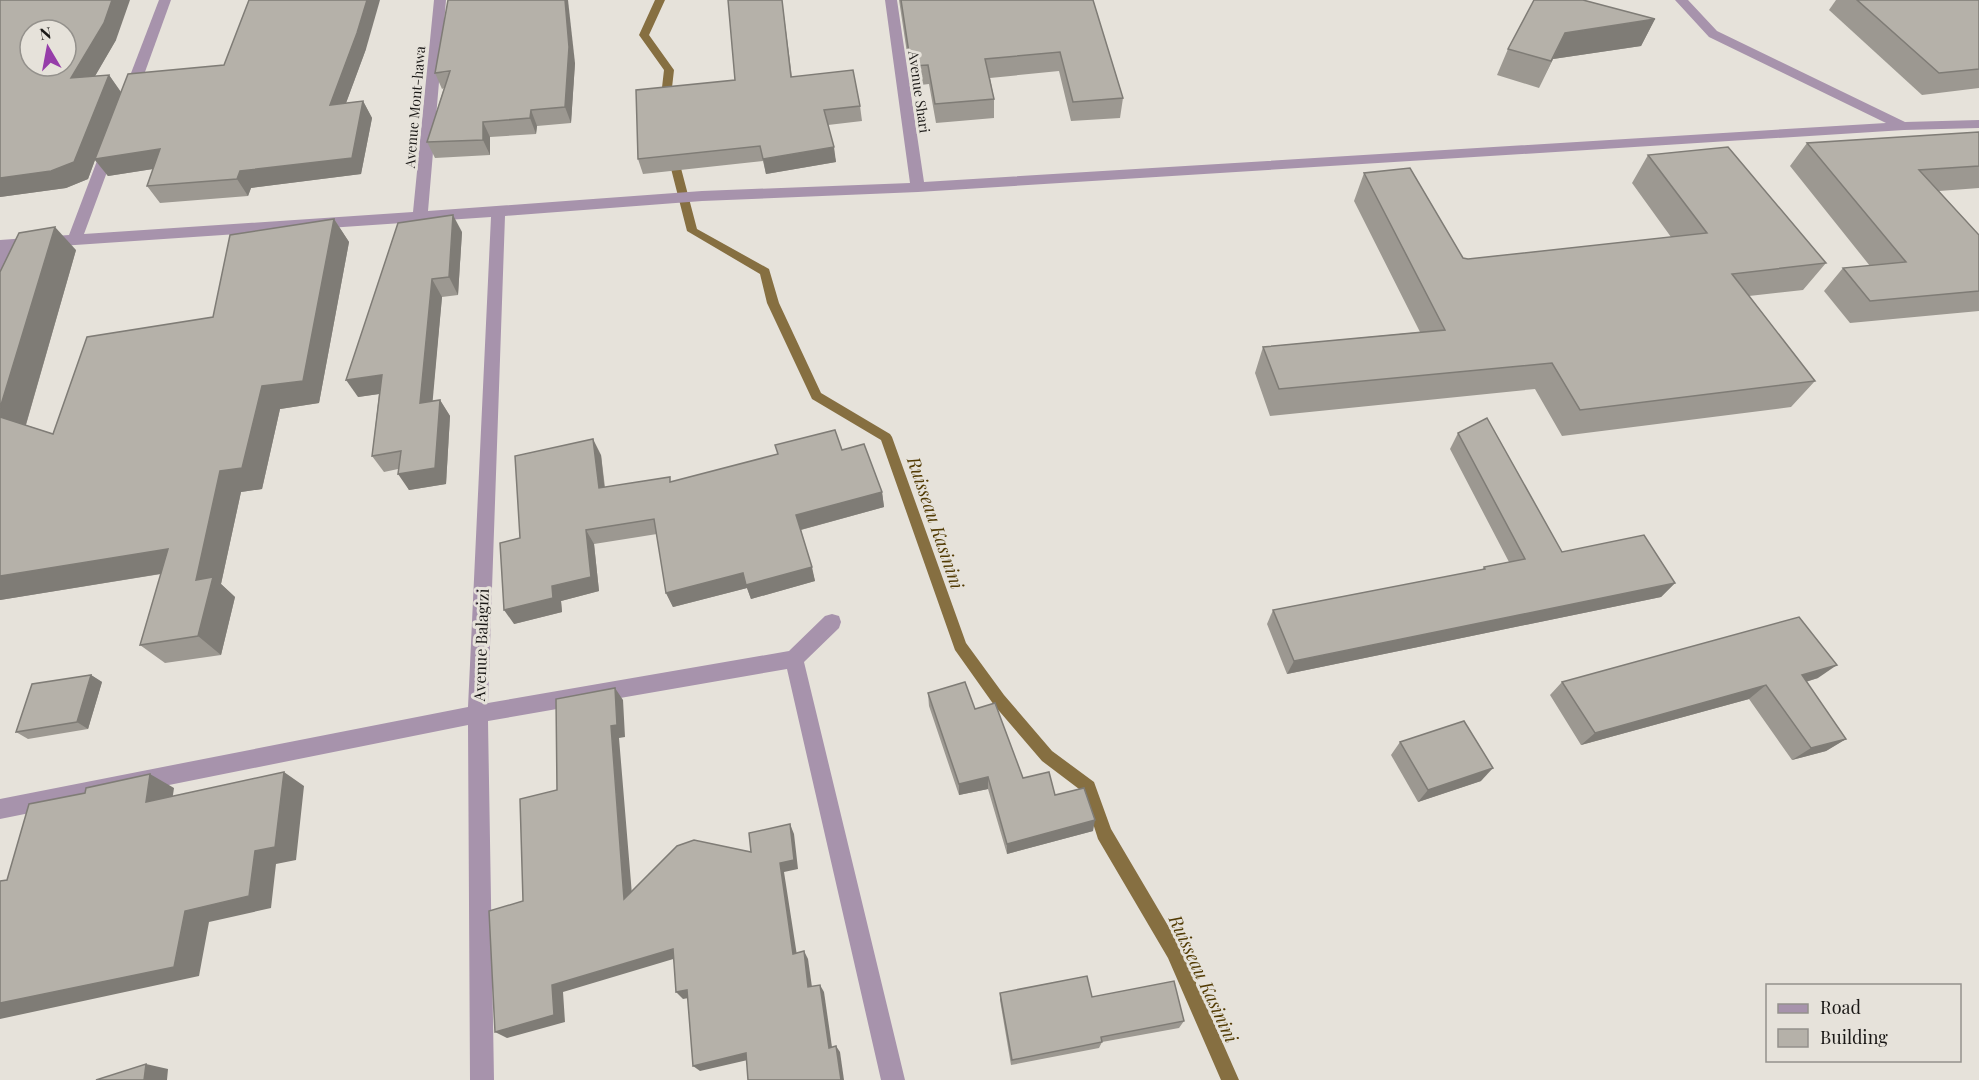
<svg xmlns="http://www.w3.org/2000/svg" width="1979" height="1080" viewBox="0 0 1979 1080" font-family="'Playfair Display',serif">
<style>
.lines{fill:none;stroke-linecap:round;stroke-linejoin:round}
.stream{fill:#866f41;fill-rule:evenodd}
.minor{fill:#a793ac;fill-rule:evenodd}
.wall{fill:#9c9891}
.shaded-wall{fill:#7f7c76}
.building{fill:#b5b1a9;stroke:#7f7c76;stroke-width:1.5;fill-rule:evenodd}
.labels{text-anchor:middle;stroke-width:6;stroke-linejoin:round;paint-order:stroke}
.far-street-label{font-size:14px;fill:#1a1816;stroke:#e6e2da}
.street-label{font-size:16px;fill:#1a1816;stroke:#e6e2da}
.water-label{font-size:18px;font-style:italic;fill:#523b04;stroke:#e6e2da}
</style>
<rect width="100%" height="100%" fill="#e6e2da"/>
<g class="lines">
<g class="stream">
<path d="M655,0H665L649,35L674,70L670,105L665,108L660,105L664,70L639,35Z"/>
<path d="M672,150L677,153L697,229L769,269L779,303L821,393L890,434L892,437L966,643L1004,695L1052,751L1094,782L1111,829L1180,946L1239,1080H1221L1168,958L1098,839L1083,792L1042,761L994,705L955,650L881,440L812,399L767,303L760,274L687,231L667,153Z"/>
</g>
<g class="minor">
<path d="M159,0H171L137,94L135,97H125L123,94Z"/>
<path d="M434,0H446L428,211L702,191L910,183L885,0H897L924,182L1886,123L1709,37L1675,0H1688L1717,31L1905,122L1979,120V128L1904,130L918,192L702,201L505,216L488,703L789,651L825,616L832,614L839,616L841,622L839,628L804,662L905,1080H881L787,669L488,721L494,1080H470L468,725L0,819V799L468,707L491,217L16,249L5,273L0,274V240L69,235L103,145L110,141L117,145L84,234L413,212Z"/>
</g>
</g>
<g class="wall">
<path d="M0,0L116,40L95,76L109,75L121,92L224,65L366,49L346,103L363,101L372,118L361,174L251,188L248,196L160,203L147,186L153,169L108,176L95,160L88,179L66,188L0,197Z"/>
<path d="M782,0L792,77L860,106L862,121L828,125L836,162L766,174L763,161L643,174L638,159L735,80Z"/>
<path d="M899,0H1093L1123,98L1120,118L1071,121L1059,71L990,78L994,99V118L936,123L929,84L912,86Z"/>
<path d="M1836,0H1979V88L1922,95L1829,10Z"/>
<path d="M1655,19L1641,46L1553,59L1539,88L1497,75L1508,49Z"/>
<path d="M575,63L571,123L537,126L536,134L490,137V155L435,158L427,142L444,88L442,89L435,73Z"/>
<path d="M1979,132V188L1939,191L1979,235V311L1850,323L1824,291L1843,268L1870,266L1790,166L1807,143Z"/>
<path d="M1648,155L1826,263L1803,290L1749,296L1815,381L1791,407L1562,436L1535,389L1270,416L1255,373L1263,347L1420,332L1354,201L1364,173L1463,258L1468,259L1671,237L1632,183Z"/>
<path d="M334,219L349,242L319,403L280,409L262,489L241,492L221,584L235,597L221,655L165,663L140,645L161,574L0,600V272L76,250L26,425L53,434L213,317Z"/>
<path d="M462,232L458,295L442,297L432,401L440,400L450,416L446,484L409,490L398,469L384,472L372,456L379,394L358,397Z"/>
<path d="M1458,433L1562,552L1675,583L1661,597L1287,674L1267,624L1273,610L1482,570L1484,567L1509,562L1450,449Z"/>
<path d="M775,445L842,450L882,492L884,507L801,530L815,581L751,599L747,588L673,607L666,593L657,534L594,544L599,591L561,601L562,612L514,624L520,538L601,455L605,487L672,482L778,455Z"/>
<path d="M91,675L102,682L88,729L28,739L16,732Z"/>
<path d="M1818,678L1806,682L1846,739L1826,751L1792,760L1749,699L1581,745L1550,695L1562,682Z"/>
<path d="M928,693L975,709L1023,778L1093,831L1007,854L988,789L959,795L929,706Z"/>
<path d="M1400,742L1481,781L1418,802L1391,755Z"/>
<path d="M1000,993L1092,997L1184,1021L1179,1028L1102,1042L1099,1048L1011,1065L1000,1000Z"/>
</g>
<g class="shaded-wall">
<path d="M112,0H130L116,40L84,95L71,78Z"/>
<path d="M367,0H380L366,49L339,122L330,105Z"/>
<path d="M565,0H568L575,63L571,123L565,107Z"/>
<path d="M1655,19L1641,46L1553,59L1539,88L1565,33Z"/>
<path d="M109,75L172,166L108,176L95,160L88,179L66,188L0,197V178Z"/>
<path d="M363,101L372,118L361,174L251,188L248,196L237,179L240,171Z"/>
<path d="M531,110L537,126L536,134L530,118Z"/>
<path d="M483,122L490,137V155L483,140Z"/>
<path d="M834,147L836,162L766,174L763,159Z"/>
<path d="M453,215L462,232L458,295L449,277Z"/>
<path d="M334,219L349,242L319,403L280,409L262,489L241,492L221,584L235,597L221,655L198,636L196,580L220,471L262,386Z"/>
<path d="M55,227L76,250L22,438L0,419V408Z"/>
<path d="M432,279L442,297L431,419L420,403Z"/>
<path d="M382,375L393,392L358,397L346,380Z"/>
<path d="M440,400L450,416L446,484L409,490L398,474Z"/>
<path d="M593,439L601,455L606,503L599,488Z"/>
<path d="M882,492L884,507L800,530L796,515Z"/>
<path d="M586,530L594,544L599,591L561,601L562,612L514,624L504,610L552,586Z"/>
<path d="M168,549L190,569L0,600V576Z"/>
<path d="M812,567L815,581L751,599L747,588L673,607L666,593L743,573Z"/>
<path d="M1675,583L1661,597L1287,674L1294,661Z"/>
<path d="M1837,665L1818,678L1784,688L1802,675Z"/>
<path d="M91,675L102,682L88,729L77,722Z"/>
<path d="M1766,685L1749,699L1581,745L1595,733Z"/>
<path d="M615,688L623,700L625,737L619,738L633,907L624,899L611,726Z"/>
<path d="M1846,739L1826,751L1792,760L1811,748Z"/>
<path d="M1493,768L1481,781L1418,802L1428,790Z"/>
<path d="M284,772L304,786L296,860L276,864L271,908L209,922L199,976L0,1019V1003L185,911Z"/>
<path d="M150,774L174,788L170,815L146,802Z"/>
<path d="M988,777V789L959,795V784Z"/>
<path d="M1095,820L1093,831L1007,854V844Z"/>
<path d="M790,824L794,834L798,869L784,872L798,962L793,954L780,863Z"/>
<path d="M673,949L680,957L563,992L565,1022L507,1038L495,1032L552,985Z"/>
<path d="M804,951L808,959L813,994L808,987Z"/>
<path d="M820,985L824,992L833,1054L829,1048Z"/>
<path d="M687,990L694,997L683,999L676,992Z"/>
<path d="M836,1046L840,1052L844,1080H841Z"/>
<path d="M746,1053L752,1059L700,1071L693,1066Z"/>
<path d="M146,1064L168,1069L167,1080H144Z"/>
</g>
<g class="building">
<path d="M0,0H112L104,23L71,78L109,75L74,162L51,171L0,178ZM30,30H66V66H30Z"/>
<path d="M249,0H367L357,33L330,105L363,101L352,158L240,171L237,179L147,186L160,149L95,159L128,74L224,65Z"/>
<path d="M448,0H565L569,47L565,107L531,110L530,118L483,122V140L427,142L450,71L435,73Z"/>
<path d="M728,0H782L791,77L853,70L860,106L824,110L834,147L763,159L760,146L638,159L636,90L735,80Z"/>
<path d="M901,0H1093L1123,98L1073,102L1060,52L985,59L994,99L935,104L928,65L911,66Z"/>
<path d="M1534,0H1583L1655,19L1565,33L1551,61L1508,49Z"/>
<path d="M1857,0H1979V69L1939,73Z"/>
<path d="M1979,132V166L1919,170L1979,235V291L1870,301L1843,268L1906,262L1807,143Z"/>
<path d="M1728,147L1826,263L1732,274L1815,381L1580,410L1552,363L1279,389L1263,347L1445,330L1364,173L1410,168L1463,258L1468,259L1707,233L1648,155Z"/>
<path d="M453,215L449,277L432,279L420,403L440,400L435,468L398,474L401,451L372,456L382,375L346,380L398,223Z"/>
<path d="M334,219L303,381L262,386L242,468L220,471L196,580L213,577L198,636L140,645L168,549L0,576V417L53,434L87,337L213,317L230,235Z"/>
<path d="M55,227L0,408V272L19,233Z"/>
<path d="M1487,418L1562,552L1644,535L1675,583L1294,661L1273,610L1485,569L1484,567L1525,559L1458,433Z"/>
<path d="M835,430L842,450L864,444L882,492L796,515L812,567L746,585L743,573L666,593L654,519L586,530L591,577L552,586L553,598L504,610L500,543L520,538L515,456L593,439L599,488L670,477V482L778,454L775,445Z"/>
<path d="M1799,617L1837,665L1802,675L1846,739L1811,748L1766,685L1595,733L1562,682Z"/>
<path d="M91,675L77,722L16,732L32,684Z"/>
<path d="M965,682L975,709L995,703L1023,778L1049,772L1055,795L1084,788L1095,820L1007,844L988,777L959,784L928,693Z"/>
<path d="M615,688L617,725L611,726L624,899L677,846L694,840L751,852L749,833L790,824L794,860L780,863L793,954L804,951L808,987L820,985L829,1048L836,1046L841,1080H748L746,1053L693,1066L687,990L676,992L673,949L552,985L554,1015L495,1032L489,911L523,901L520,799L557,790L556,699Z"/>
<path d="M1464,721L1493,768L1428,790L1400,742Z"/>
<path d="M284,772L275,847L255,851L249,896L185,911L174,967L0,1003V881L7,880L29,804L85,793L86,788L150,774L146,802Z"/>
<path d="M1087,976L1092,997L1174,981L1184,1021L1101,1037L1102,1042L1012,1060L1000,993Z"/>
<path d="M146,1064L144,1080H96Z"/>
</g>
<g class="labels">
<g class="far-street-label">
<text transform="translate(919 92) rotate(82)" y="5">Avenue Shari</text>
<text transform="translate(415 107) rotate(-85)" y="5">Avenue Mont-hawa</text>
</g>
<g class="street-label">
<text transform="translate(481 645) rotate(-88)" y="6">Avenue Balagizi</text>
</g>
<g class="water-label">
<text transform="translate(935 523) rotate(71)" y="6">Ruisseau Kasinini</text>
<text transform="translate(1203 979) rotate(65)" y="6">Ruisseau Kasinini</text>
</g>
</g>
<rect x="1766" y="984" width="195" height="78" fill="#e6e2da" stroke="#94918c" stroke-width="1.5"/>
<rect x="1778" y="1004" width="30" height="9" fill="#a793ac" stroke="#94918c" stroke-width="1.5"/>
<text x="1820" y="1014" font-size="18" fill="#1a1816">Road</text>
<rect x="1778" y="1029" width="30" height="18" fill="#b5b1a9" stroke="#94918c" stroke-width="1.5"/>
<text x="1820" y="1044" font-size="18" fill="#1a1816">Building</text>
<g transform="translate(48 48) rotate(350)"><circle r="28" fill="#e6e2da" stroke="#94918c" stroke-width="1.5"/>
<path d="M0-4.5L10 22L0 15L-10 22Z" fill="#963da9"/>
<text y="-9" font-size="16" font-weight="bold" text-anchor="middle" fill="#1a1816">N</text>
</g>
</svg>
